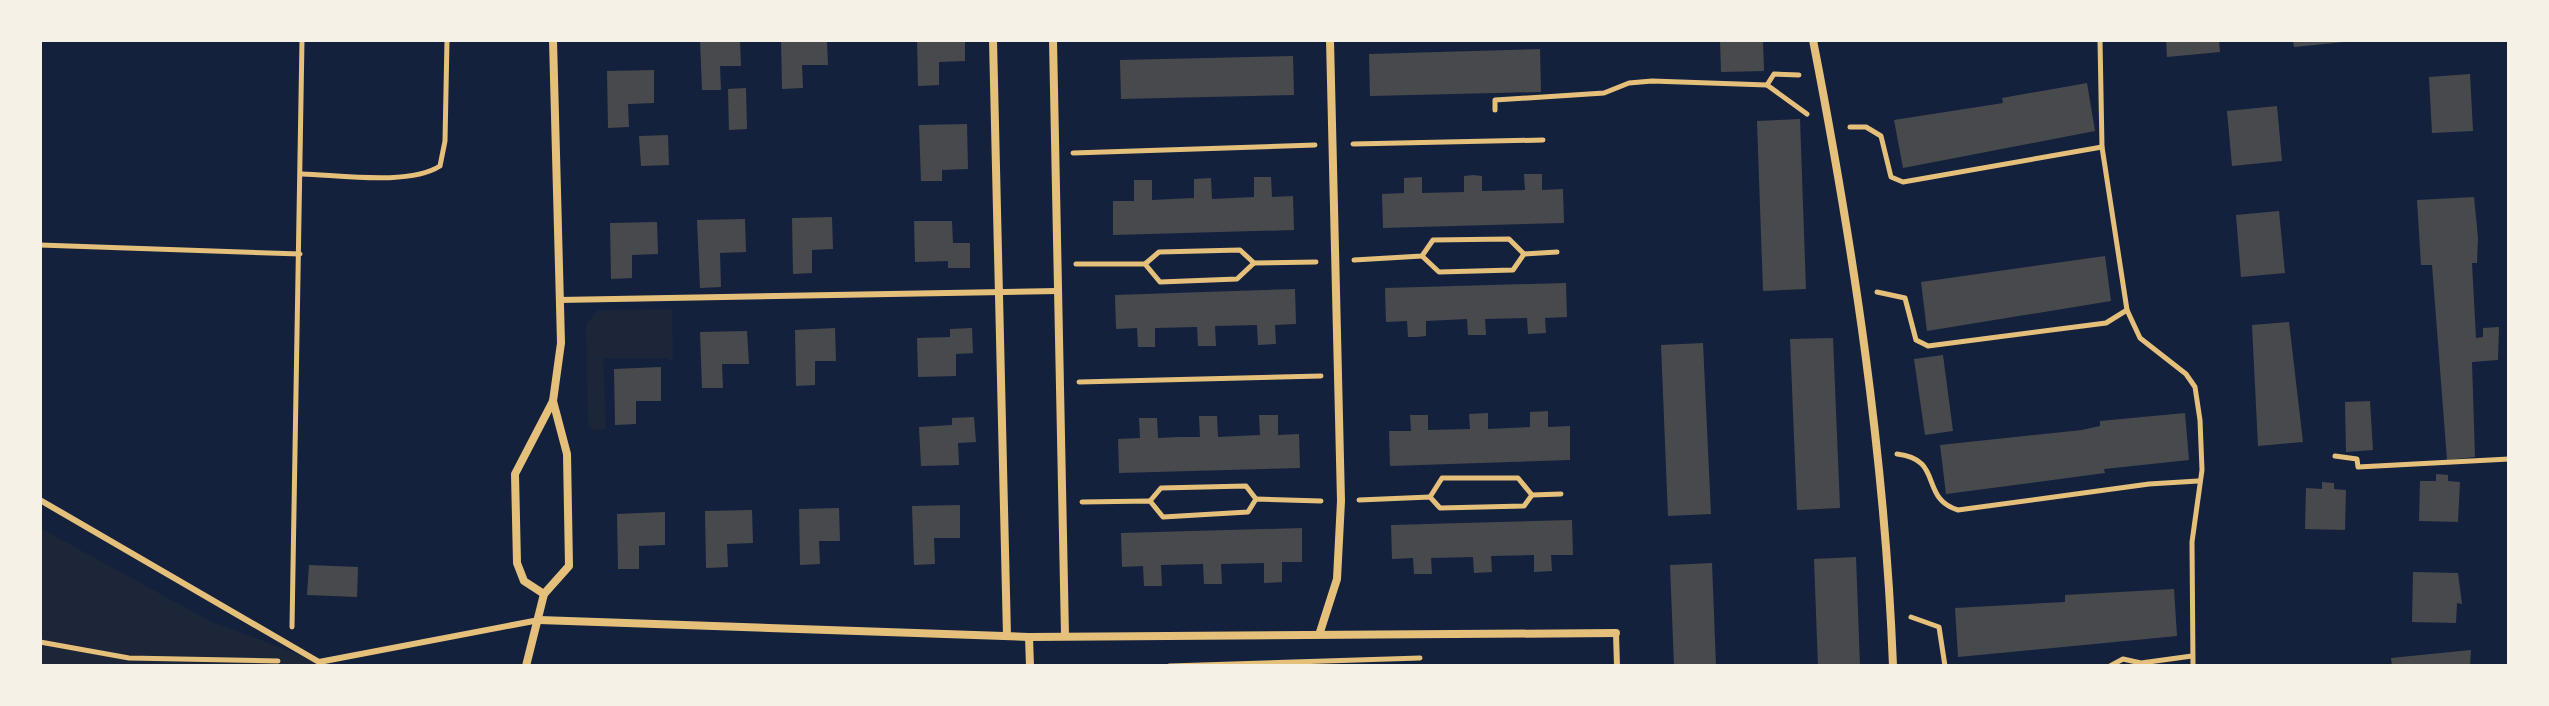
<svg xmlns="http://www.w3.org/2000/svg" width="2549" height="706" viewBox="0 0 2549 706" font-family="Rubik,sans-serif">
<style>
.green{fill:#1d2539}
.building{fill:#48494c}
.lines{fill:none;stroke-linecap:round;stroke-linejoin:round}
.path{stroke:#e5c07b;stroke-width:5}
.service{stroke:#e5c07b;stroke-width:6}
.minor{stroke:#e5c07b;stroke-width:8}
</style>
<rect width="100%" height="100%" fill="#14213d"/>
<g class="green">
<path d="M672,309L673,364L668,358H603L606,429L595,430L588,425L586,325L598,310Z"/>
<path d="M40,528L210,621L319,662V666H40Z"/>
</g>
<g class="building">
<path d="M700,40H740L741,66H720L721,90H702Z"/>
<path d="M781,40H827L828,65H802L803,88L782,89Z"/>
<path d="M917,40H965V61L939,62V85L918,86Z"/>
<path d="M1720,40H1763L1764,71L1721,72Z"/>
<path d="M2166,40H2219L2220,52L2167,57Z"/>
<path d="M2293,40H2343L2344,42L2294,47Z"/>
<path d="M1540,49L1541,92L1370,96L1369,54Z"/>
<path d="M1293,56L1294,95L1121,99L1120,60Z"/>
<path d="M654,70V103L628,104L629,127L608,128L607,71Z"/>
<path d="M2470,74L2473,131L2432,133L2429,77Z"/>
<path d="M2087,83L2095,131L1903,168L1894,120L2003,103L2002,98Z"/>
<path d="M746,88L747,129L729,130L728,89Z"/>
<path d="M2277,106L2282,161L2232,166L2227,111Z"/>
<path d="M1800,119L1806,289L1763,291L1757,121Z"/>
<path d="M967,124L968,169L942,170V181H921L919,125Z"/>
<path d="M668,135L669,165L641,166L639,136Z"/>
<path d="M1524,174H1542V190L1563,189L1564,223L1383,228L1382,194L1404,193V178L1422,177V193L1464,192V176L1473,175L1482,176V191L1525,190Z"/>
<path d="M1254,177H1271L1272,197L1293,196L1294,230L1113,235V201H1134V180H1152V200L1194,198V179L1211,178L1212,199L1254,197Z"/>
<path d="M2474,197L2478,238L2477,263H2472L2476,338L2483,337V328L2499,327L2498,360L2472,362L2475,457L2447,460L2432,265H2421L2417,200Z"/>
<path d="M2279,211L2285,273L2241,277L2236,215Z"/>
<path d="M832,217L833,249L812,250V273L793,274L792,218Z"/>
<path d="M745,219L746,252L720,253L721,287L700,288L697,220Z"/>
<path d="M914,221H952L953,243H970V268H948V261L915,262Z"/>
<path d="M657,222L658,254L632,255V278L611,279L610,223Z"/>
<path d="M2105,256L2111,301L1927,331L1921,282Z"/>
<path d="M1566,283L1567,317L1545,318L1546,333L1528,334L1527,318L1485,319L1486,335H1468L1467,319L1426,321V336L1416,337H1408L1407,321L1386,322L1385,288Z"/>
<path d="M1295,289L1296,324L1275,325L1276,344L1258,345L1257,325L1215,326L1216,346H1198L1197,327L1155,328V347H1138L1137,328L1116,329L1115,295Z"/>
<path d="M2289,322L2303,442L2258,446L2252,325Z"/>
<path d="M835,328L836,361H815V385L796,386L795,330Z"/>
<path d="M972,328L973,353L956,354V376L918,377L917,338L950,337V329Z"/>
<path d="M747,331L749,364H722L723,388H702L700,332Z"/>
<path d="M1833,338L1840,508L1797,510L1790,339Z"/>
<path d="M1703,343L1711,514L1668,516L1661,345Z"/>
<path d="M1943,355L1953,431L1925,435L1914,359Z"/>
<path d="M661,367V401H636V424L615,425L614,369Z"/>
<path d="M2370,401L2373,450L2346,452L2345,402Z"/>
<path d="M1548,411V427L1570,426V460L1390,466L1389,431H1411L1410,415H1428V430L1470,429L1469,414L1488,413V429L1510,428L1530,427V412Z"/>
<path d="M2185,413L2189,460L2104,469L2105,473L1946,494L1940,445L2082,430L2100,426V421Z"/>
<path d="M1259,415H1278V435L1299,434L1300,468L1119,473L1118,439L1140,438L1139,418H1157L1158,438L1179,437H1200L1199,416H1217L1218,437L1260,435Z"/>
<path d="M974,417L976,442L958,443L959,465L921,466L919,427L952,425V418Z"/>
<path d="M2436,474L2448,475V481L2460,482L2458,522L2419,521L2420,481H2436Z"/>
<path d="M2322,482L2334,483V489L2346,490L2345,530L2305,529L2306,488L2322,489Z"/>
<path d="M960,505V538H934L935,564L914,565L912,506Z"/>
<path d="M839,508L840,541H819L820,564L800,565L799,509Z"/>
<path d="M752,510L753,543L727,544L728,567L706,568L705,511Z"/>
<path d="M665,512V545L639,546V569H618L617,514Z"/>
<path d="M1572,520L1573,555H1551L1552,571L1534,572V555L1491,556L1492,572L1474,573L1473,557L1431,558L1432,574H1414L1413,558L1392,559L1391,525Z"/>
<path d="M1302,528V562H1282V582L1264,583V563L1221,564L1222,584H1204L1203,564L1161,565L1162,586H1144L1143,566L1122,567L1121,533Z"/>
<path d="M1856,557L1860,666H1818L1814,559Z"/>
<path d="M1712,563L1716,666H1674L1670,565Z"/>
<path d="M309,565L358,567L357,597L307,595Z"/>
<path d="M2413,572L2458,573L2462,604L2457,603L2456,623L2412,622Z"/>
<path d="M2174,589L2177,636L1958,657L1955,608L2065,602V595Z"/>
<path d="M2471,650L2470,666H2392L2391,658Z"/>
</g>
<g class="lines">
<g class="path">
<path d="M2100,40L2102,147L2127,310L2140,338L2186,374L2195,387L2200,420L2202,470L2192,542L2193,666"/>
<path d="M1767,85L1807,114"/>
<path d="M1495,110V100L1604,93L1629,83L1652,81L1767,85L1774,74L1799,75"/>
<path d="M1850,127H1866L1881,136L1891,177L1903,182L2102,147"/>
<path d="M1353,144L1543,140"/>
<path d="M1073,153L1315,145"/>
<path d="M302,174C339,175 409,186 440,166L445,141L447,40"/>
<path d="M40,245L300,254"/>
<path d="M1422,256L1439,272L1513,270L1524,254"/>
<path d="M1354,260L1422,256L1433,240L1509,239L1524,254L1557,252"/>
<path d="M1076,264H1145L1160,282L1237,279L1254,263L1316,262"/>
<path d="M1145,264L1159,252L1240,250L1254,263"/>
<path d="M1877,292L1905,298L1916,340L1928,346L2106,323L2127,310"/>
<path d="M1079,382L1321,376"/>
<path d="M1897,454C1944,459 1919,498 1958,510L2149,484L2198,481"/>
<path d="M2335,456L2357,459L2358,467L2509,459"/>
<path d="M1430,497L1442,478H1518L1532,495"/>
<path d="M1359,500L1430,497L1440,508L1524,506L1532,495L1561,494"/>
<path d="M1150,501L1161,488L1246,486L1256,499"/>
<path d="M1082,502L1150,501L1163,517L1248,512L1256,499L1321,501"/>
<path d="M1911,617L1939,627L1945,666"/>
<path d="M292,627L302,40"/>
<path d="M40,642L129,658L278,661"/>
<path d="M1169,666L1420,658"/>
<path d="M2110,666L2123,659L2141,663L2192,656"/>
</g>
<g class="service">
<path d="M559,300L1057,291"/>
<path d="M40,500L319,662L539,620"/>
<path d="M1616,633L1617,666"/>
</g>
<g class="minor">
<path d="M993,40L1007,636"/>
<path d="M1053,40L1065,635"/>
<path d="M1813,40C1853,246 1885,456 1893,666"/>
<path d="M544,594L524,581L517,563L515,474L553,401L561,343L553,40"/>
<path d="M539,620L1029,637L1616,633"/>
<path d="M1320,632L1337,579L1341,501L1330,40"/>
<path d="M1029,637L1030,666"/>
<path d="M526,666L544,594L569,566L567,454L553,401"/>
</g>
</g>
<rect width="2549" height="706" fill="none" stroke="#f6f1e7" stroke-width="84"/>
</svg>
